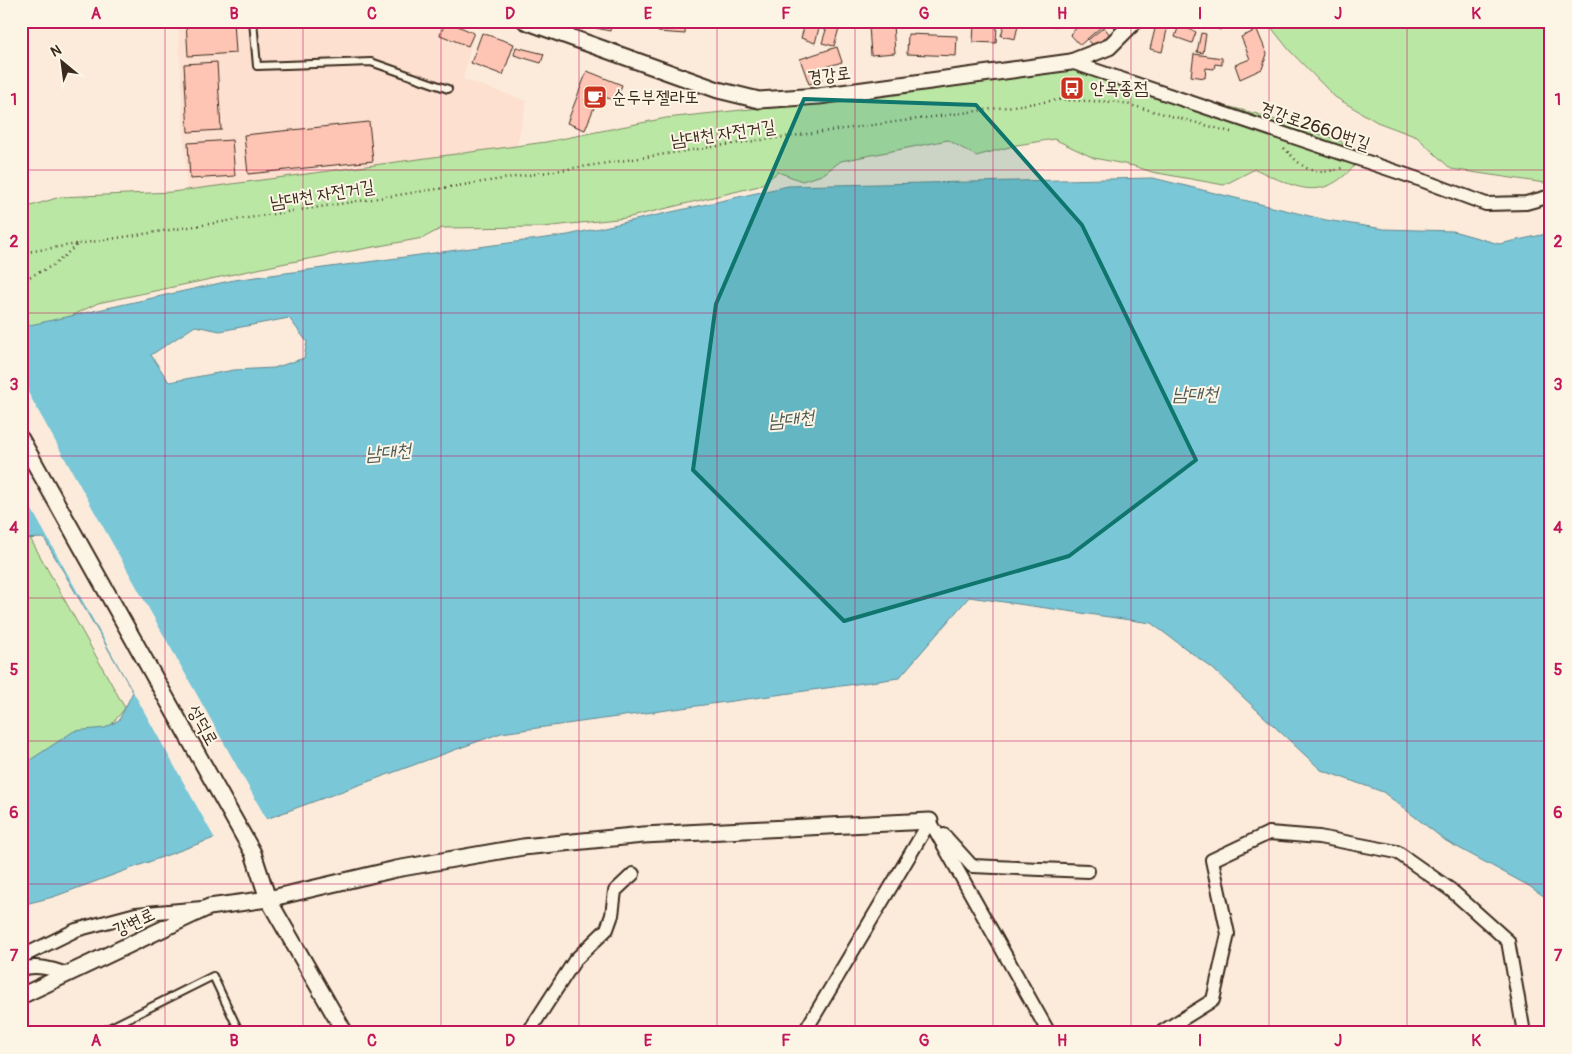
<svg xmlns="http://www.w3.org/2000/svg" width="1572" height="1054" viewBox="0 0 1572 1054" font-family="Pangolin,'Poor Story',sans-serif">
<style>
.built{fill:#fde0cf}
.green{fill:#bbe7a5;stroke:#7b8862}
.water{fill:#7ac7d8;stroke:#61888e;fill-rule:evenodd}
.pier{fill:#fcebdb}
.building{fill:#fec5b4;stroke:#3b2a1e}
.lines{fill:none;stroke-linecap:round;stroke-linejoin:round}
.service-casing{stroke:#3b2a1e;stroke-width:10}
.minor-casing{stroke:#3b2a1e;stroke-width:16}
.tertiary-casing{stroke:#3b2a1e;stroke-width:19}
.path{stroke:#3b2a1e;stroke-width:2.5;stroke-dasharray:1 4;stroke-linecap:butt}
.service{stroke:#fcf5e5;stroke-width:6}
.minor{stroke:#fcf5e5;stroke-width:12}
.tertiary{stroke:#fcf5e5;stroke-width:15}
.marked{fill:#0f766e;fill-opacity:0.2;stroke:#0f766e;stroke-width:4;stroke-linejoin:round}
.grid{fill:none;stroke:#c2185b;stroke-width:1;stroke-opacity:0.55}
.labels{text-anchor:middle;stroke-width:4;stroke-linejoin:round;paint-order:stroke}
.street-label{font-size:18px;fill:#3b2a1e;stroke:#fcf5e5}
.poi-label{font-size:18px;fill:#3b2a1e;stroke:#fcf5e5;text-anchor:start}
.water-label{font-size:19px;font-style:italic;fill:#4e5956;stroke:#fcf5e5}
.neatline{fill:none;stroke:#c2185b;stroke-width:2}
.grid-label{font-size:16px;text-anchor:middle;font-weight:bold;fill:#c2185b}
</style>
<rect width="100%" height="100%" fill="#fcebdb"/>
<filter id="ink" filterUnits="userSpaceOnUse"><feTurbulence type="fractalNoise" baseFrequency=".02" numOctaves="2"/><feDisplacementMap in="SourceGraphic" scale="10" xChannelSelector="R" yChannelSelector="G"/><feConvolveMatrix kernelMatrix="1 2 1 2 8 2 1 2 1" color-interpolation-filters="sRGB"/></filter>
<g filter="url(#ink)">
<path class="built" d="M178,21H432L473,37L463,79L527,101L515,153L187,198Z"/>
<g class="green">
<path d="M1266,21H1551V177L1545,183L1451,169L1417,137L1377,122L1335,97L1290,51Z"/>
<path d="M1069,67L1254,113L1341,141L1355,165C1321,204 1295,187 1255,169L1224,185L1152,172L1134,166L1094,158L1054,139L1017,145L976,156L948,140L841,161L822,175L802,181L778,172L759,186L626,218L543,227L442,228L423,238L286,263L98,303L53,325L21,328V209L60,197L172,192L546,142L666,118L836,100Z"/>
<path d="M21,522L125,708L99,740L21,794Z"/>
</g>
<path class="water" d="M1153,178L1326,220L1384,229L1453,231L1499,244L1551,233V901L1529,886L1446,841L1383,792L1321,770L1212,668L1151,623L969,597L899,678L501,733L53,897L21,905V766L74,731L105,728L119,720L133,692L44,538L21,539V327L234,280L568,235L788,186ZM289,318L307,342L304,358L274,368L234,370L169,382L151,355L195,326L220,331Z"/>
<path class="pier" d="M21,380L267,820L215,839L21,490Z"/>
<g class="building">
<path d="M186,21H234L236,53L188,56Z"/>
<path d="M446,21L474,33L468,46L440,35Z"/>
<path d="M598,21H612L610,31L596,28Z"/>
<path d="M629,21H655L654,27L629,23Z"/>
<path d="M659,21H686L685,34L658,32Z"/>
<path d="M701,21H717L716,27L701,25Z"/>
<path d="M806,21H841L834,46L822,43L826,30L819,28L815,43L801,38Z"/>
<path d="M1005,21H1019L1015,39L1001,36Z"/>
<path d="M1040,21H1060V26L1039,25Z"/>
<path d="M1085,21H1108L1080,45L1070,34Z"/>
<path d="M1157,21H1169L1162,52L1150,49Z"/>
<path d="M1209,21H1224L1220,30L1208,23Z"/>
<path d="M893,24L895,53L871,55L869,26Z"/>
<path d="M974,24L997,25L996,43L973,42Z"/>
<path d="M1179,25L1196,32L1192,43L1175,37Z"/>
<path d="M1104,27L1110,35L1095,47L1088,40Z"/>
<path d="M1257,30L1267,54L1262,69L1240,79L1235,65L1250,59L1241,37Z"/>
<path d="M482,33L514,44L503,75L471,63Z"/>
<path d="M1201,33L1206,34L1203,53L1197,52Z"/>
<path d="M908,34L957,36L956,56L907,54Z"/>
<path d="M516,47L544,54L541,63L514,55Z"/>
<path d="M837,47L842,62L819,69L822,80L809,84L800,59Z"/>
<path d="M1194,54L1222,58V65L1215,64L1214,69L1206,68L1205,78L1191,76Z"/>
<path d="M217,62L221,130L188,132L184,64Z"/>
<path d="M587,71L622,85L616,101L599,95L585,130L567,123Z"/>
<path d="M369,122L373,161L248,174L244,135Z"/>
<path d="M232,140L235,176L190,179L188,143Z"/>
</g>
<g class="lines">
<g class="service-casing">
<g id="service">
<path d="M253,21L257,66L371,62L448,89"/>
<path d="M99,1033L213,976L240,1033"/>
</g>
</g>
<g class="minor-casing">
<g id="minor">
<path d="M1071,62L1424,181L1486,204L1526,203L1551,196"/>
<path d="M930,821L1049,1033"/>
<path d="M944,835L972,866L1088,871"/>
<path d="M21,957L76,930L136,914L202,908"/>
<path d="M21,969C37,964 52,969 67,974"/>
<path d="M528,1033L575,960L607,929L612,915L615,891L633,874"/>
<path d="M804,1033L930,821"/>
<path d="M1160,1033L1213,1000L1228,934L1212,860L1269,833L1319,837L1397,852L1451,890L1508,941L1524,1033"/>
</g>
</g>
<g class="tertiary-casing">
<g id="tertiary">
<path d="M525,21L718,90L759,100L819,96L1071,62L1109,47L1135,21"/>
<path d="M21,439L253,853L268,899L345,1033"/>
<path d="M21,996L209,907L268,899L396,869L523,847L643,835L930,821"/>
</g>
</g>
<g class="path">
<path d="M1284,148C1304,169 1312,177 1342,168"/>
<path d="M21,253L77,244"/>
<path d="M21,281L54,265L78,244L718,146L1058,100L1119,102L1231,132"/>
</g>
<use href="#service" class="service"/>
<use href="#minor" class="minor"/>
<use href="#tertiary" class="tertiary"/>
</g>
</g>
<path class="marked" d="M804,99L976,105L1082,225L1196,460L1069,556L844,621L693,470L716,304Z"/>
<path class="grid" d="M165,21V1033M303,21V1033M441,21V1033M579,21V1033M717,21V1033M855,21V1033M993,21V1033M1131,21V1033M1269,21V1033M1407,21V1033M21,170H1551M21,313H1551M21,456H1551M21,598H1551M21,741H1551M21,884H1551"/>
<defs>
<g id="bus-square" transform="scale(1.25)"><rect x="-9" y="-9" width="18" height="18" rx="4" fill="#c8321e" stroke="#fcf5e5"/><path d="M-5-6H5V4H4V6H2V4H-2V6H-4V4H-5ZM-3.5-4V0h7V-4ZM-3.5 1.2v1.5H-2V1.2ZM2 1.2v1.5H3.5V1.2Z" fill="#fff"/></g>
<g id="cafe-square" transform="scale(1.25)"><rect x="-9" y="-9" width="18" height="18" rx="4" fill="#c8321e" stroke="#fcf5e5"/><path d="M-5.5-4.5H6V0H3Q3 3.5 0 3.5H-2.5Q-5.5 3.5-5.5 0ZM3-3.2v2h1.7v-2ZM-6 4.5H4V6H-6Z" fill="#fff"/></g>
</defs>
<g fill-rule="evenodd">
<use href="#bus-square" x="1072" y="88"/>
<use href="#cafe-square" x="595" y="97"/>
</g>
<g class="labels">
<g class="street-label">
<text transform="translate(829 75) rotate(-7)" y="6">경강로</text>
<text transform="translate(1315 126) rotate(19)" y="6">경강로2660번길</text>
<text transform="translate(723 133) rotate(-8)" y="6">남대천 자전거길</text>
<text transform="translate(322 194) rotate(-9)" y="6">남대천 자전거길</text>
<text transform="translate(203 725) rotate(61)" y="6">성덕로</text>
<text transform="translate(134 922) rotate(-25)" y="6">강변로</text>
</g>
<g class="poi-label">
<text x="1090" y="94">안목종점</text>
<text x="612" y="103">순두부젤라또</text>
</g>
<g class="water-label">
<text x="1195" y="400">남대천</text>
<text transform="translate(791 418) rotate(-5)" y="7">남대천</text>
<text transform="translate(388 451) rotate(-5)" y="7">남대천</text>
</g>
</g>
<rect width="1572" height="1054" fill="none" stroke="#fcf5e5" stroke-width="55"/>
<g transform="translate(62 62) rotate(331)" stroke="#fcf5e5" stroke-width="4" paint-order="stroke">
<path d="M0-4L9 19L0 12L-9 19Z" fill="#3b2a1e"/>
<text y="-8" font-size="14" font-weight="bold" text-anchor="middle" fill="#3b2a1e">N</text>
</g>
<rect x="28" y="28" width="1516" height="998" class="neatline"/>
<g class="grid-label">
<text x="96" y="19">A</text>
<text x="234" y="19">B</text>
<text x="372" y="19">C</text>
<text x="510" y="19">D</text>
<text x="648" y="19">E</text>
<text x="786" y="19">F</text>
<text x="924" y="19">G</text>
<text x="1062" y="19">H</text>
<text x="1200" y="19">I</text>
<text x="1338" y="19">J</text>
<text x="1476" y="19">K</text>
<text x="14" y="105">1</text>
<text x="1558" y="105">1</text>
<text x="14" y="247">2</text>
<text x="1558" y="247">2</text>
<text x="14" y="390">3</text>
<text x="1558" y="390">3</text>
<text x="14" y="533">4</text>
<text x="1558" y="533">4</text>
<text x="14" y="675">5</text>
<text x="1558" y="675">5</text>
<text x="14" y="818">6</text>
<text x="1558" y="818">6</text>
<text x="14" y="961">7</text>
<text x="1558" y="961">7</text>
<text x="96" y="1046">A</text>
<text x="234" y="1046">B</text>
<text x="372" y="1046">C</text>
<text x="510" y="1046">D</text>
<text x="648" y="1046">E</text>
<text x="786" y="1046">F</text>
<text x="924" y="1046">G</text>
<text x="1062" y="1046">H</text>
<text x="1200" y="1046">I</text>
<text x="1338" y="1046">J</text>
<text x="1476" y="1046">K</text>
</g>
</svg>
